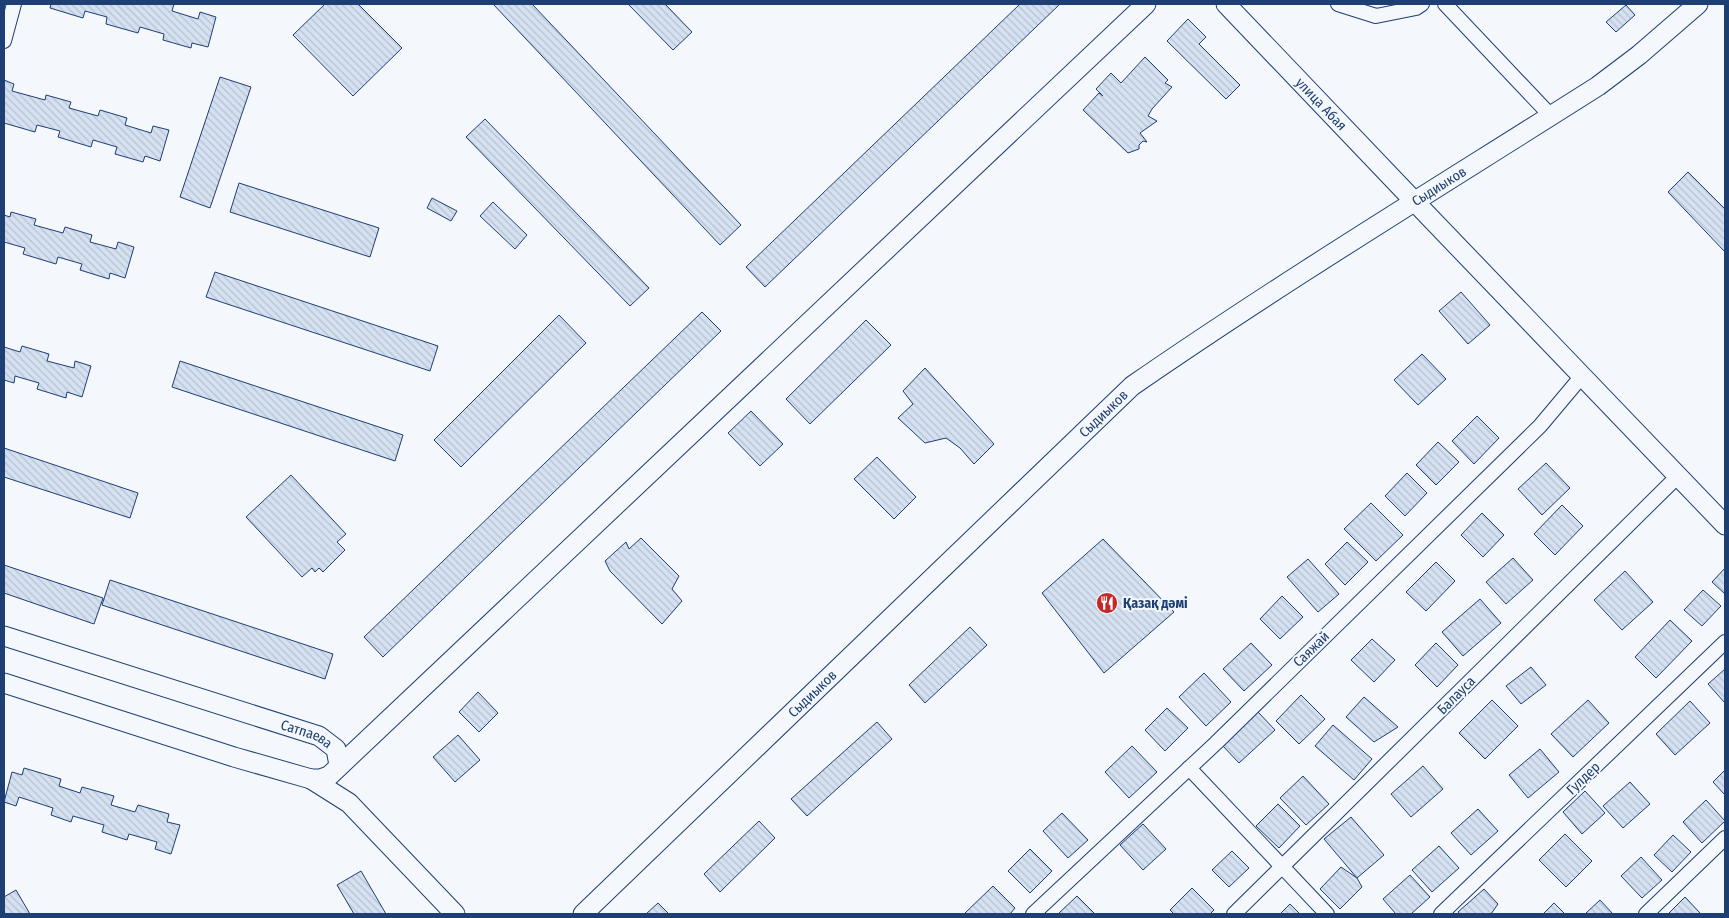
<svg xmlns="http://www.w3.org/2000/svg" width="1729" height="918" viewBox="0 0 1729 918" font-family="'Fira Sans Condensed',sans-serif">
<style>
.building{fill:url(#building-back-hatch);stroke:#1d3f73}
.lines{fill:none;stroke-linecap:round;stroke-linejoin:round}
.street-casing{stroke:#1d3f73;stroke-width:16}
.secondary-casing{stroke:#1d3f73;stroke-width:21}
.street{stroke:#f4f7fb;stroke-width:14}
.secondary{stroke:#f4f7fb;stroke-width:19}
.labels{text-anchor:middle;stroke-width:4;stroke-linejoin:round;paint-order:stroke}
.street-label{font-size:14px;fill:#1d3f73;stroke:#f4f7fb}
.poi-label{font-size:14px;font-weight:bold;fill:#1d3f73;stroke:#f4f7fb;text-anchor:start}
</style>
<defs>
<pattern id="building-back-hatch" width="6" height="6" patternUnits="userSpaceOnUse" patternTransform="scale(1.25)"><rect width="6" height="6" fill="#d5e0f0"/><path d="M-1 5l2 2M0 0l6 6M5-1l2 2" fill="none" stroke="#b6c1d1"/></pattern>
</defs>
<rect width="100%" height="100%" fill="#f4f7fb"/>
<g class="building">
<path d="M51,4H174L172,11L198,19L200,12L216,17L208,47L192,43L191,48L163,40L164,34L140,27L138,33L106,24L107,17L85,11L83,18L50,8Z"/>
<path d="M325,4H358L402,48L353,96L293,35Z"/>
<path d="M493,4H532L741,225L720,245Z"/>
<path d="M628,4H665L692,32L673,50Z"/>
<path d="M1020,4H1060L765,287L746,267Z"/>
<path d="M1626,5L1635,15L1616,32L1606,22Z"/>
<path d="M1188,19L1206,37L1199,44L1240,85L1226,99L1167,41Z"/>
<path d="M1145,57L1168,80L1165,83L1172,87L1152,109L1148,116L1157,121L1140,133L1147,142L1143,141L1139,145V149L1128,153L1083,110L1099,93L1103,96L1096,89L1111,73L1121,83Z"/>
<path d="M220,77L251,87L210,208L180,197Z"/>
<path d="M4,80L14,84L12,91L45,100L46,95L71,102L69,108L98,116L100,110L127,118L125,125L151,133L153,126L169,130L160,161L145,156L143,162L115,154L117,147L93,140L91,147L58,137L60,131L37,125L35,132L4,123Z"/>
<path d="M485,119L649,288L630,306L466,137Z"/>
<path d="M1688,172L1725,209V252L1668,192Z"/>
<path d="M239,183L379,228L370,257L230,212Z"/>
<path d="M432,198L457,211L451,221L427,208Z"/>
<path d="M493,202L527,235L515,249L480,216Z"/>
<path d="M11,212L36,219L34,225L63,233L65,227L92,235L90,242L116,249L118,242L134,247L125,278L110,273L109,279L80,270L82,264L58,257L56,264L23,254L25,248L4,242V215L10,217Z"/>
<path d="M215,272L438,346L430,371L206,297Z"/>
<path d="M1461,292L1490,325L1468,344L1439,311Z"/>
<path d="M702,312L721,331L383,657L364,637Z"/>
<path d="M559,315L586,343L461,467L434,440Z"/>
<path d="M866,320L891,345L810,424L786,399Z"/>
<path d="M22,346L49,354L47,361L74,368L75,361L91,366L82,397L67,392L66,398L37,389L39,383L15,376L14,383L4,380V347L20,352Z"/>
<path d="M1422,354L1446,379L1418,405L1394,380Z"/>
<path d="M180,361L403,435L395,461L172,387Z"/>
<path d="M925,368L994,444L974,464L960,448L946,438L925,443L898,418L913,404L903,391Z"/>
<path d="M751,411L783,444L760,466L728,433Z"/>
<path d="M1477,416L1499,438L1474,464L1452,441Z"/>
<path d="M1438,442L1459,462L1436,485L1416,465Z"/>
<path d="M4,448L138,493L130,518L4,477Z"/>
<path d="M877,457L916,497L894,519L854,479Z"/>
<path d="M1546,463L1570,488L1542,515L1518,489Z"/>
<path d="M1407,473L1427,493L1405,516L1385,496Z"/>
<path d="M291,475L346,534L337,542L345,550L323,572L319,568L315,572L312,568L302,577L246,517Z"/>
<path d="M1371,503L1403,535L1376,561L1344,529Z"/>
<path d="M1562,505L1583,526L1555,555L1534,534Z"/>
<path d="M1482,513L1504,535L1483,557L1461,535Z"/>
<path d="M641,538L679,576L672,589L682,601L662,624L610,571L605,561L626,542L629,549Z"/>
<path d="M1103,539L1174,612L1104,673L1042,593Z"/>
<path d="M1347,542L1368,562L1345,585L1325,564Z"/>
<path d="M1513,558L1533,580L1506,604L1486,582Z"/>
<path d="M1308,559L1339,594L1318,612L1287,577Z"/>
<path d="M1436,562L1455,581L1426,611L1406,592Z"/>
<path d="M4,565L103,598L94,624L4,593Z"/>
<path d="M1725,568V594L1712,582Z"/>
<path d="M1625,571L1653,602L1622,630L1594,600Z"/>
<path d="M110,580L333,654L325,679L102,605Z"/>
<path d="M1703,590L1721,606L1702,626L1684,610Z"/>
<path d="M1282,596L1303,617L1280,639L1260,619Z"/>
<path d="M1480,599L1501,623L1463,656L1442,632Z"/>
<path d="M1670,620L1692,641L1656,678L1635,657Z"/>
<path d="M970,627L987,645L925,703L909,685Z"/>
<path d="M1372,639L1395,660L1374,682L1351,660Z"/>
<path d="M1251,643L1272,665L1244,691L1223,669Z"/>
<path d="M1436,643L1458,665L1437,687L1415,665Z"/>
<path d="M1531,667L1546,685L1521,704L1506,686Z"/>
<path d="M1725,669V703L1708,684Z"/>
<path d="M1204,673L1231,702L1206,726L1179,697Z"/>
<path d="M478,692L498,713L479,732L459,712Z"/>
<path d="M1301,695L1325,719L1299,744L1276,721Z"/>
<path d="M1364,697L1398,727L1374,742L1346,717Z"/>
<path d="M1492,700L1518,726L1485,759L1459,733Z"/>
<path d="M1588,700L1609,723L1573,757L1551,734Z"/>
<path d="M1690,701L1710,723L1675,755L1656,734Z"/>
<path d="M1167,708L1188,728L1165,751L1145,730Z"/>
<path d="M1258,712L1275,730L1239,763L1222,745Z"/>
<path d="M877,722L892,739L807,816L791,799Z"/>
<path d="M1333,725L1372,759L1354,780L1315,746Z"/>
<path d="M458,735L480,760L455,782L433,757Z"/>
<path d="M1132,746L1157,772L1129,798L1105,772Z"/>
<path d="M1540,749L1559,772L1528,798L1509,775Z"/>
<path d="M1423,766L1443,789L1411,817L1391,794Z"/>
<path d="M24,768L61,779L59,786L80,793L82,787L114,796L111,805L135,812L138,805L169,814L167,822L180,825L171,854L155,849L157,842L129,834L127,840L102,832L104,825L73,816L71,822L51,815L53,808L19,797L16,806L4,802L12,772L22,775Z"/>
<path d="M1725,770V795L1713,782Z"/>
<path d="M1303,776L1329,804L1306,825L1280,798Z"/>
<path d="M1630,782L1650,804L1623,828L1603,806Z"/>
<path d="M1585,791L1605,813L1582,834L1563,812Z"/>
<path d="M1706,800L1725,821L1702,843L1683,822Z"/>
<path d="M1278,804L1300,826L1279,848L1256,826Z"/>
<path d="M1478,809L1498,831L1471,855L1451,833Z"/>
<path d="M1062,813L1088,840L1068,858L1043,831Z"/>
<path d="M1351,817L1384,855L1357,878L1324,839Z"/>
<path d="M759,821L775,838L720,892L704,874Z"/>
<path d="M1143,824L1166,849L1143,870L1120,845Z"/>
<path d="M1565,834L1592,861L1566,887L1539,860Z"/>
<path d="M1673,835L1691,852L1672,872L1654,855Z"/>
<path d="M1439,846L1459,868L1432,892L1412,870Z"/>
<path d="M1030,849L1052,871L1030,893L1008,871Z"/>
<path d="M1232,851L1249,868L1229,887L1212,870Z"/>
<path d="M1641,857L1662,880L1642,898L1621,876Z"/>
<path d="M1341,867L1357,878L1362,887L1340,909L1320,889Z"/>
<path d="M361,871L386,914H354L337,885Z"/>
<path d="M1410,875L1430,897L1411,914H1396L1383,899Z"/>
<path d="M993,886L1015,908L1010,914H964Z"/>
<path d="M1192,888L1214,910L1210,914H1174L1170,910Z"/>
<path d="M1484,889L1498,904L1491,914H1459L1458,912Z"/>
<path d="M16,890L30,914H4V897Z"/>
<path d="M1077,896L1095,914H1058Z"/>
<path d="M1685,897L1701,914H1668Z"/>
<path d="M1600,900L1613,914H1585Z"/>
<path d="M658,903L669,914H646Z"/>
<path d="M1554,903L1565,914H1543Z"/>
<path d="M1290,904L1300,914H1280Z"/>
</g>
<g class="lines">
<g class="street-casing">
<g id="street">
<path d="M1338,4L1376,16L1416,8L1422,4"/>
<path d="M1445,4L1551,116"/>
<path d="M4,41L14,4"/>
<path d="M1189,768L1327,914"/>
<path d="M1033,914L1216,743L1540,426L1582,376"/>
<path d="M1234,914L1678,476"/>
<path d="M1441,914L1725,642"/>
<path d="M1646,914L1725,838"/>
</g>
</g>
<g class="secondary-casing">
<g id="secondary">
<path id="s1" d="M1226,4L1415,202L1725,525"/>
<path id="s2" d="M4,636L319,736L336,749L339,765"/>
<path d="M4,683L234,757L311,779H320L329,776L1146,4"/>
<path d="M311,779L349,803L455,914"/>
<path id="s3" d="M583,914L1132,386C1284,281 1442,185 1598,86L1639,55L1698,4"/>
</g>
</g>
<use href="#street" class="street"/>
<use href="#secondary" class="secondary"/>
</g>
<defs>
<g id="restaurant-disc" transform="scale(1.125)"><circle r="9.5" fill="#c62828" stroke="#f4f7fb"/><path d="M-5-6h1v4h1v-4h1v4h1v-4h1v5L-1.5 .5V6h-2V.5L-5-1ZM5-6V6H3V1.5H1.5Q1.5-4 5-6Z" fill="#fff"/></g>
</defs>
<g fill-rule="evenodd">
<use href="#restaurant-disc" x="1107" y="603"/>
</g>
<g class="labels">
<g class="street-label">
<text dy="5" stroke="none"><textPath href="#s1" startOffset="138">улица Абая</textPath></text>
<text dy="5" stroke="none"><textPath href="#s3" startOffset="1128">Сыдиыков</textPath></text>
<text dy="5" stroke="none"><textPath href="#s3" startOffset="722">Сыдиыков</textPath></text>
<text transform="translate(1311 649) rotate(-44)" y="5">Саяжай</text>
<text dy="5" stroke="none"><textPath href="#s3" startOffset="318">Сыдиыков</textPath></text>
<text transform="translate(1456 695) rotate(-45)" y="5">Балауса</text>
<text dy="5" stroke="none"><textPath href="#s2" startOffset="318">Сатпаева</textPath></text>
<text transform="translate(1583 778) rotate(-44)" y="5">Гулдер</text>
</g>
<g class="poi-label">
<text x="1123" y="608">Қазақ дәмі</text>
</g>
</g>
<rect width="1729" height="918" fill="none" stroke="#1d3f73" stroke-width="10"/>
</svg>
